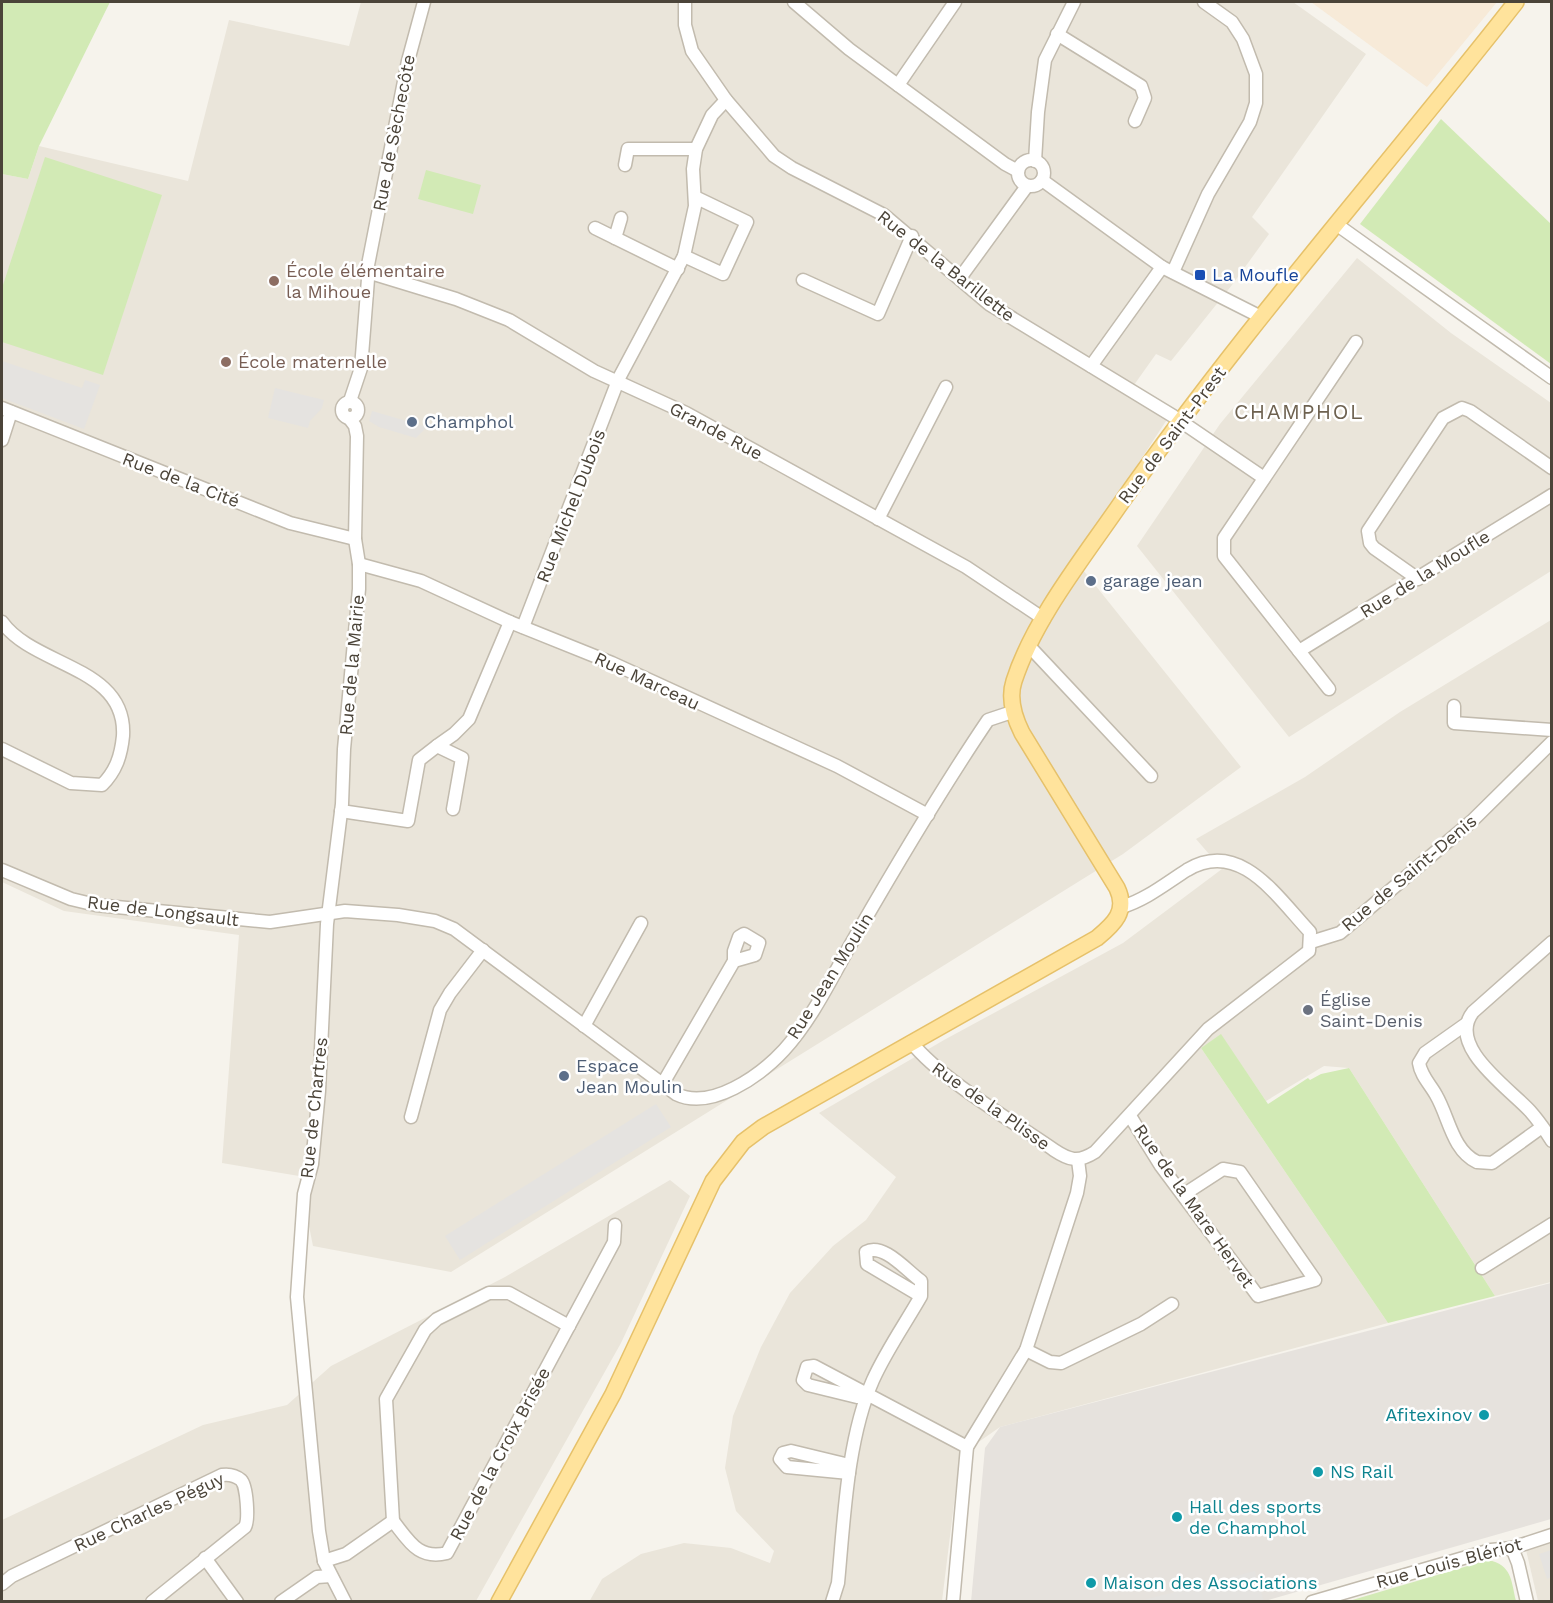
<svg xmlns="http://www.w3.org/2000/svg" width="1553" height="1603" viewBox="0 0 1553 1603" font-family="'Work Sans',sans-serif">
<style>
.residential{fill:#eae5da}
.commercial{fill:#f7ead8}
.industrial{fill:#e6e2dd}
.green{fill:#d2eab5}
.parking{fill:#e5e3e0}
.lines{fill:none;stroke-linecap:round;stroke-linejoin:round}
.minor-casing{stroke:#c2bbae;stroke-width:15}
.major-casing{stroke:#e6c16a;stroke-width:18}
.minor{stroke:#fff;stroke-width:12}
.major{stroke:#ffe39c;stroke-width:15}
.transit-dot{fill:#1a4fb4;stroke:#fff;stroke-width:2}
.education-dot{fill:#8d6e63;stroke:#fff;stroke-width:2}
.service-dot{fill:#5c6f8a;stroke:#fff;stroke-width:2}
.worship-dot{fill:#6b7280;stroke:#fff;stroke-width:2}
.culture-dot{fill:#0f9aa8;stroke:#fff;stroke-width:2}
.labels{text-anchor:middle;stroke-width:5;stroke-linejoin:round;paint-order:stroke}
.street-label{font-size:18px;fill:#4b4439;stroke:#fff}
.education-label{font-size:18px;fill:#785e54;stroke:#fff;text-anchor:start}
.transit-label{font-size:18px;fill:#164399;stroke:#fff;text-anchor:start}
.service-label{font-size:18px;fill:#4e5e75;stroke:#fff;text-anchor:start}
.worship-label{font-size:18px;fill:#5b616d;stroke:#fff;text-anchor:start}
.culture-label{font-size:18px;fill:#0d838f;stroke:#fff;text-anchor:start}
.quarter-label{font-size:21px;letter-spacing:1.5px;fill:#6e6250;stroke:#fff}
</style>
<rect width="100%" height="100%" fill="#f6f3ec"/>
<g class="residential">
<path d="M361,2H1293L1366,54L1252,217L1269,234L1232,285L1171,361L1156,354L1134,385L1168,418L1075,560L1241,767L1123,854L451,1272L313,1246L299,1176L222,1163L239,935L64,911L2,882V174L28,179L39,146L188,181L229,20L349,46Z"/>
<path d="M1357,258L1451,333L1551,403V571L1289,737L1137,546L1220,424Z"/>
<path d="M1551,620V1282L1495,1296L1349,1068L1324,1066L1266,1101L1221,1035L1201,1048L1388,1323L1000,1427L960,1455L942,1601L589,1602L602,1579L641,1554L684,1543L731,1548L770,1563L774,1551L736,1511L725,1468L733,1416L761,1347L790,1293L833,1246L866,1220L896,1177L819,1113L944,1040L1123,943L1222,869L1196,839L1305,777L1400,712Z"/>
<path d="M670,1180L690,1196L621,1343L476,1601L2,1602V1520L203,1425L287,1405L331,1366L505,1277Z"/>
<path d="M1551,1543V1601H1538L1526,1550Z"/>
</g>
<path class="commercial" d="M1311,2H1497L1427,87Z"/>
<path class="industrial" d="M1551,1283V1519L1265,1601L971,1602L985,1448L1000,1427Z"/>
<g class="green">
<path d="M2,2H110L39,146L28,179L2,174Z"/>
<path d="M1441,119L1551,224V364L1360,224Z"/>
<path d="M45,157L162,195L103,375L2,342V288Z"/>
<path d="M426,170L481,185L473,214L418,199Z"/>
<path d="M1221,1034L1268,1104L1308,1078L1310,1080L1321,1074L1349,1068L1495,1296L1388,1323L1201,1048Z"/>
<path d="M1488,1560C1512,1565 1511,1580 1516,1601H1349Z"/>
</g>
<g class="parking">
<path d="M2,361L82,388L85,380L100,385L84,429L2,398Z"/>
<path d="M275,388L324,400L322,408L310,421L308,428L268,418Z"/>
<path d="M372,411L427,427L416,438L379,427L369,421Z"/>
<path d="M656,1104L671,1127L460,1260L445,1236Z"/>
<path d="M1551,1550V1577L1547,1579L1539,1554Z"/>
<path d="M1255,1571L1264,1601H1140Z"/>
</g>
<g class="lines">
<g class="minor-casing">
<g id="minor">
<path d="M685,2V25L692,51L726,100L774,156L792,168L884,215L989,304L1173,416L1264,478"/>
<path d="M794,2L849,49L1005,164L1018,171"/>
<path d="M1057,34L1141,86L1145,98L1135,121"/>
<path d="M898,85L955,2"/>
<circle cx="1031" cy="173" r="13"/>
<path d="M1035,161L1038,112L1045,60L1074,2"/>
<path d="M625,165L628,149H696"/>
<path d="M1042,180L1162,267L1261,317"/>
<path d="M1336,224L1552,378"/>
<path d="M595,228L678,269"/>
<path d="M615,238L621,218"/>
<path d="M684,256L723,274L747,222L695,197"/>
<path d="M368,265L408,61L424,2"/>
<path d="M1173,272L1208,194L1250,122L1256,103V74L1243,39L1232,22L1204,2"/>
<path d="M374,274L456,299L509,320L594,371L686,413L966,567L1044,619"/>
<path d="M960,278L1027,186"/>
<path d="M803,280L878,314L912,236"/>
<path d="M1091,366L1162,267"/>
<path d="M350,401L361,368L368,279"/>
<circle cx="350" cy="410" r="8"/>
<path d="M2,408L290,523L355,539"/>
<path d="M2,440L11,412"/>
<path d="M878,519L946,387"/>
<path d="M359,564L421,581L510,622L612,663L837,766L928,815"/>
<path d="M1418,579L1374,548L1370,543L1368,531L1443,418L1462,408L1470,411L1552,468"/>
<path d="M2,622C34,667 127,666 123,736C121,756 116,771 102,785L71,783L2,749"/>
<path d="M523,627L619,378L684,256L695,206L693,169L696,149L712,115L726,100"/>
<path d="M1029,646L1151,776"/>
<path d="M1299,651L1552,495"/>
<path d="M1329,689L1224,556V538L1356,342"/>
<path d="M1454,706V723L1552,730"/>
<path d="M437,746L454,734L469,719L510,622"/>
<path d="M341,811L408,821L419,760L437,746L462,758L453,809"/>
<path d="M2,870L71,899L96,905L270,922L345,911L398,915L435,921L454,929L676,1094C711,1111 760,1076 784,1050C815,1016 835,970 859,930C900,859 942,788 988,720L1012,712"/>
<path d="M1311,942L1340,933L1472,821L1552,742"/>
<path d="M1552,942L1473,1012C1446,1046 1509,1088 1530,1111C1538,1120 1545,1130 1552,1141"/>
<path d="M1466,1024L1425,1053L1419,1063C1421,1076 1430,1084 1436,1095C1449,1117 1452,1150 1477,1162L1492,1163L1542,1127"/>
<path d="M584,1026L641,923"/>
<path d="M911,1042C943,1081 1011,1120 1054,1150C1069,1160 1078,1163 1095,1152L1208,1029L1309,951L1310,932C1277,897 1240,838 1187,870C1165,884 1147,899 1122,907"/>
<path d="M662,1085L734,961L755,955L759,943L744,934L739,937L734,951V961"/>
<path d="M1130,1116L1161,1166L1258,1296L1315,1280L1240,1172L1223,1169L1183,1195"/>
<path d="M411,1117L440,1010L450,993L483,950"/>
<path d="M1482,1268L1552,1224"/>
<path d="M1026,1350L1050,1362L1061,1363L1141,1324L1172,1304"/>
<path d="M868,1397H857L808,1385L803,1380L807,1367L814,1366L967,1447"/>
<path d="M849,1473L787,1467L780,1459L783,1453L791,1451L849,1465"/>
<path d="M393,1521C409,1541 418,1560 447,1553L614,1242L615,1225"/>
<path d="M1512,1548L1518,1563L1527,1602"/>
<path d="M205,1558L237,1602"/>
<path d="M324,1561L346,1554L393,1521L386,1399L425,1330L437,1319L489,1293H509L569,1326"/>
<path d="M2,1584L12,1576L222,1475C229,1474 235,1475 241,1480C247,1486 249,1520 245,1527L152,1602"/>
<path d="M281,1602L317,1577L331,1576"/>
<path d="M345,1602L324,1561L319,1531L297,1297L304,1194L312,1164L319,1091L327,924L342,804L344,749L359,589V564L355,539L357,436L355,426L349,418"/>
<path d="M832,1602L838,1583C844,1520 847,1439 873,1380C886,1351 905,1324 921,1296V1281C907,1271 883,1242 866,1252L867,1264L921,1296"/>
<path d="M953,1602L967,1447L1026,1350L1077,1193L1080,1176L1078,1160"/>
<path d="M1312,1602L1491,1550L1512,1548L1552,1535"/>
</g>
</g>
<g class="major-casing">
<path id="major" d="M499,1602L613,1394L713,1181L743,1142L763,1127L1097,938C1114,924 1128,911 1117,888L1022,733C1014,717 1008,699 1014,681C1034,619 1084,557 1121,503C1243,329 1385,169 1516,2"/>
</g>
<use href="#minor" class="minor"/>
<use href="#major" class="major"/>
</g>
<rect class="transit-dot" x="1194" y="269" width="12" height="12" rx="3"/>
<g class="education-dot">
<circle cx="274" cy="281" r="6"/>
<circle cx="226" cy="362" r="6"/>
</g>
<g class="service-dot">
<circle cx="412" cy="422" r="6"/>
<circle cx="1091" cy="581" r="6"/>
<circle cx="564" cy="1076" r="6"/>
</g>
<circle class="worship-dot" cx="1308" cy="1010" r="6"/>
<g class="culture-dot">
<circle cx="1484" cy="1415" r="6"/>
<circle cx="1318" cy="1472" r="6"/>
<circle cx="1177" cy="1517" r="6"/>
<circle cx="1091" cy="1583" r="6"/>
</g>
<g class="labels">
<g class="street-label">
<text transform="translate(394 133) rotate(-79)" y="6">Rue de Sèchecôte</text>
<text transform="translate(946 266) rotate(38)" y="6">Rue de la Barillette</text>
<text transform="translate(716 431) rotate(28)" y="6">Grande Rue</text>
<text transform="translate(1172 435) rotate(-53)" y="6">Rue de Saint-Prest</text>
<text transform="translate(181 480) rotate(21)" y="6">Rue de la Cité</text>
<text transform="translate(571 506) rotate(-69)" y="6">Rue Michel Dubois</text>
<text transform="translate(1425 574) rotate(-32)" y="6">Rue de la Moufle</text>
<text transform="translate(352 665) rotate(-85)" y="6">Rue de la Mairie</text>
<text transform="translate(647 681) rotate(25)" y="6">Rue Marceau</text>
<text transform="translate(1409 873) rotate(-40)" y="6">Rue de Saint-Denis</text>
<text transform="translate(163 911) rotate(7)" y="6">Rue de Longsault</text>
<text transform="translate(830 976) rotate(-58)" y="6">Rue Jean Moulin</text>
<text transform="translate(991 1106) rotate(35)" y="6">Rue de la Plisse</text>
<text transform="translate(314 1108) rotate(-84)" y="6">Rue de Chartres</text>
<text transform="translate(1194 1206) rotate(55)" y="6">Rue de la Mare Hervet</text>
<text transform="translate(500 1454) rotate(-62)" y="6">Rue de la Croix Brisée</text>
<text transform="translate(149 1512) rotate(-25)" y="6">Rue Charles Péguy</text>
<text transform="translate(1449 1563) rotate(-15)" y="6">Rue Louis Blériot</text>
</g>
<g class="education-label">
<text x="286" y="277">École élémentaire<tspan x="286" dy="21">la Mihoue</tspan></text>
<text x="238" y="368">École maternelle</text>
</g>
<g class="transit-label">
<text x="1212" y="281">La Moufle</text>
</g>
<g class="service-label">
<text x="424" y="428">Champhol</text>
<text x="1103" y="587">garage jean</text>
<text x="576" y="1072">Espace<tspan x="576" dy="21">Jean Moulin</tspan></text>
</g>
<g class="worship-label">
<text x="1320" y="1006">Église<tspan x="1320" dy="21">Saint-Denis</tspan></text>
</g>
<g class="culture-label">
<text x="1472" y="1421" text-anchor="end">Afitexinov</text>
<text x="1330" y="1478">NS Rail</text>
<text x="1189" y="1513">Hall des sports<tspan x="1189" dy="21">de Champhol</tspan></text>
<text x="1103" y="1589">Maison des Associations</text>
</g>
<g class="quarter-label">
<text x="1299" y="419">CHAMPHOL</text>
</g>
</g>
<rect width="1553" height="1603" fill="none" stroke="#4b4439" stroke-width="6"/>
</svg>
